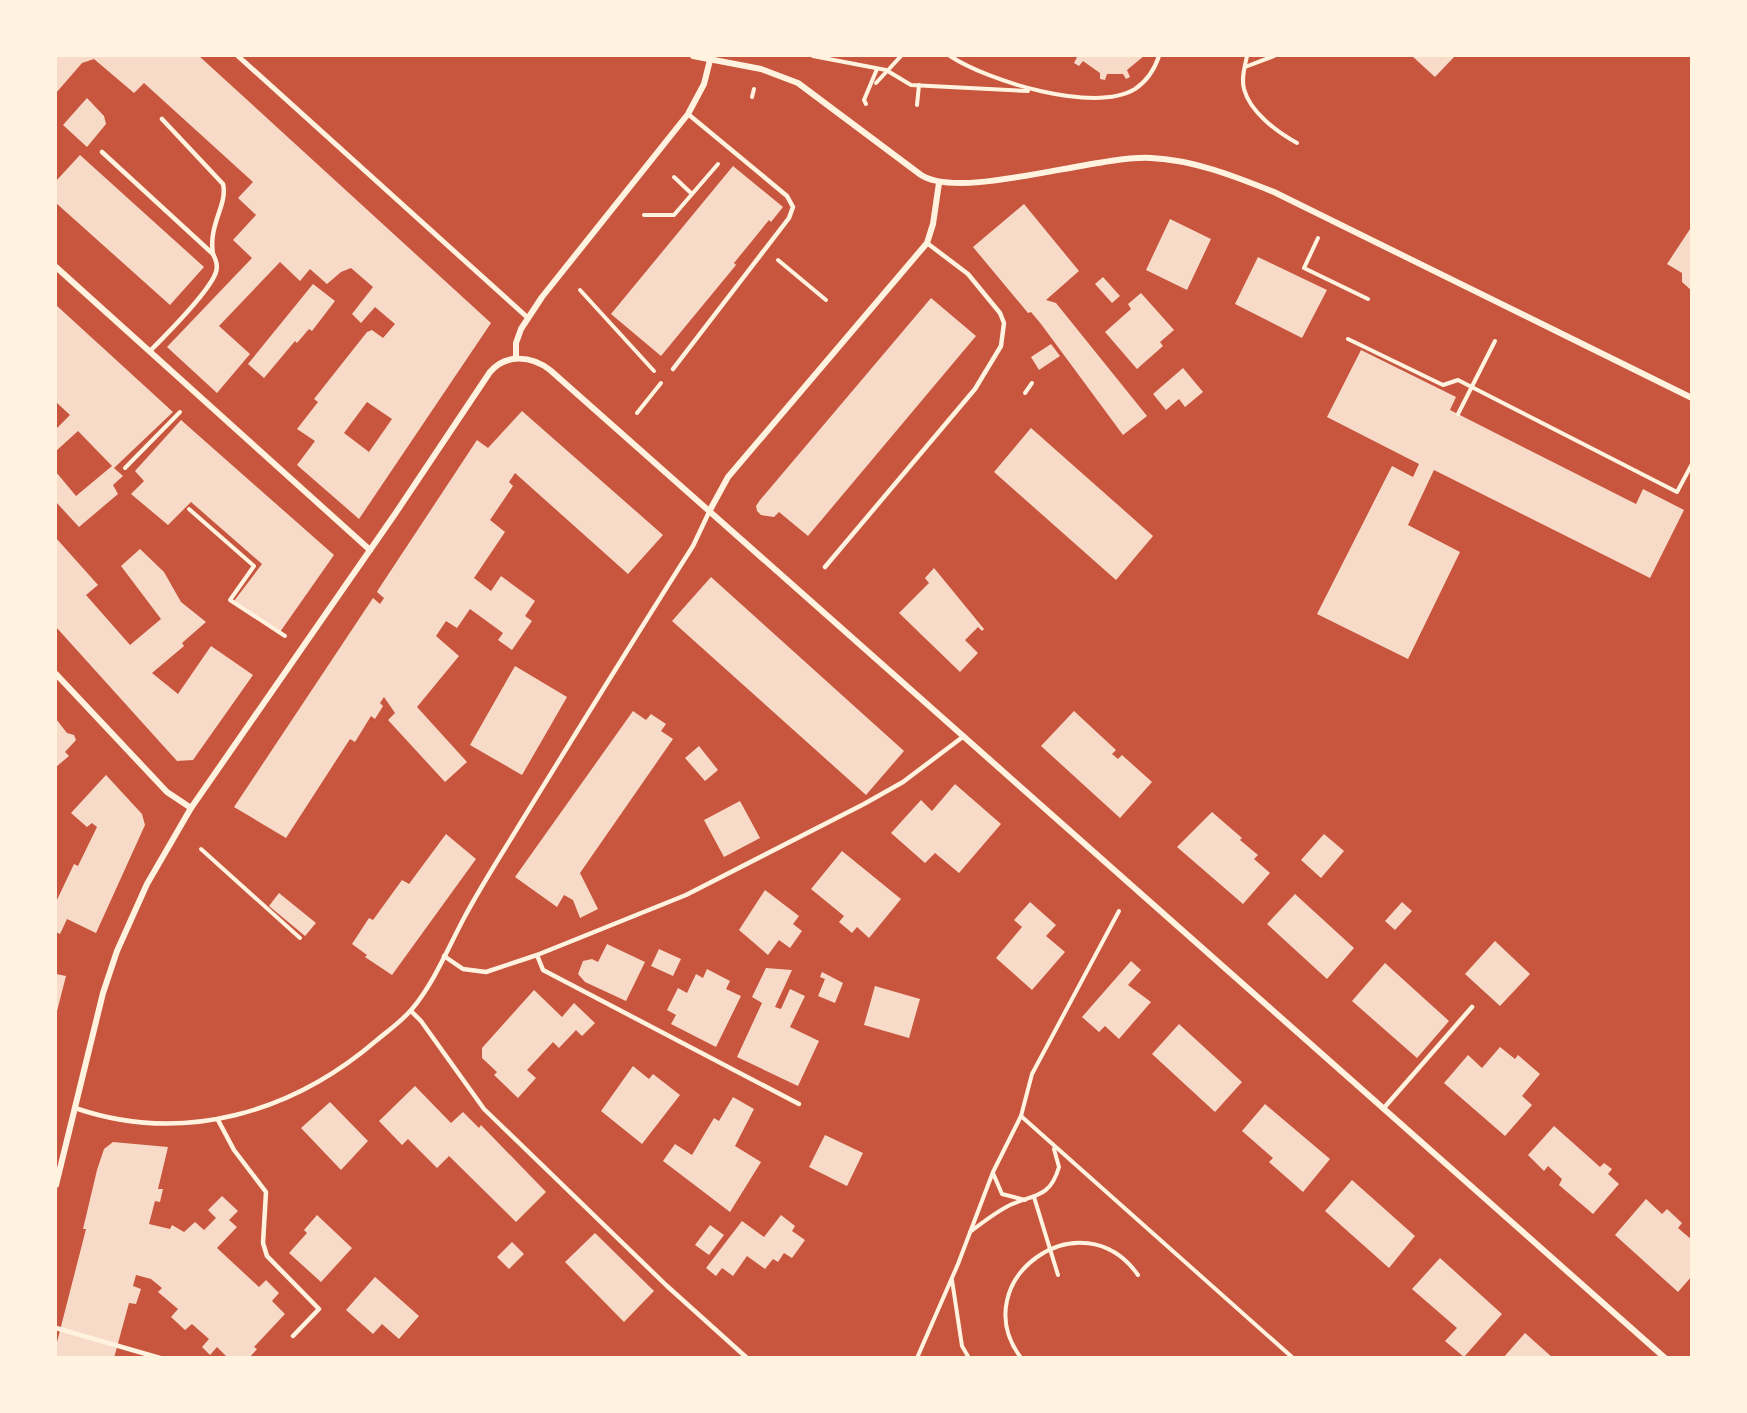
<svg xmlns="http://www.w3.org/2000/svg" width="1747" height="1413" viewBox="0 0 1747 1413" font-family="Raleway,sans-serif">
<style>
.building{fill:#f7dbc8;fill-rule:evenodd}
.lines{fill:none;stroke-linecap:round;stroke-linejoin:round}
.path{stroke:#fff3e0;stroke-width:4}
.service{stroke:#fff3e0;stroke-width:4.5}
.pedestrian{stroke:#fff3e0;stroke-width:5}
.minor{stroke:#fff3e0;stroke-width:6}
</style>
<rect width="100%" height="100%" fill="#c8553d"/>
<g class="building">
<path d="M57,56H199L491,323L359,519L297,465L315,441L297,429L318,402L314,399L367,332L372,330L383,338L395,324L375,307L361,323L352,314L373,287L351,268L341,272L327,284L310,269L300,281L280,262L219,326L250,354L217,393L167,347L252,258L233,240L256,215L238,198L253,182L144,83L134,93L94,59L82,63L56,93ZM367,402L392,419L369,452L344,433Z"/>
<path d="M1075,56H1144L1127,70L1130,77L1126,79L1123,74H1107L1105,80L1100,79V73L1083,61L1079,66L1074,63L1077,57Z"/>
<path d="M1412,56H1455L1435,77Z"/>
<path d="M87,98L104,116L106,124L87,147L63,125Z"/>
<path d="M80,155L204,267L170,305L56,203V181Z"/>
<path d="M733,166L783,207L771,222L769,220L734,263L736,265L661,356L611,314Z"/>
<path d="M1024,204L1079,271L1046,300L1056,303L1147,416L1123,435L1041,324L1031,312L1028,313L973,247Z"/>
<path d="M1170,219L1211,239L1187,290L1146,270Z"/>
<path d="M1692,226V291L1682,282V273L1667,264Z"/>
<path d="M1258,257L1327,290L1302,338L1235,304Z"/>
<path d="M1103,277L1120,296L1112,303L1095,284Z"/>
<path d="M313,284L335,301L312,331L309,329L297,343L295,341L264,378L248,364Z"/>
<path d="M1141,293L1174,330L1160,342L1163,346L1137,369L1105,332L1131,309L1128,304Z"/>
<path d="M931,298L976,336L808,536L779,512L774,517L761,515L757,511L756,506L760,500Z"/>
<path d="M56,305L173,412L114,468L123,476L113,485L118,494L79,527L56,502V472L76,496L112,466L78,431L56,451V429L70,415L56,402Z"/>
<path d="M1051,344L1060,356L1039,370L1031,357Z"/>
<path d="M1361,350L1456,397L1450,410L1636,504L1643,489L1684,510L1650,578L1434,470L1408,525L1460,552L1408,659L1317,614L1392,466L1413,477L1419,464L1327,417Z"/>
<path d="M1183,368L1203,392L1185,407L1179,399L1166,410L1153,394Z"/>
<path d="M522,411L663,535L628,574L515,473L509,482L513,486L490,520L505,532L474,578L491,591L501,576L535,601L525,616L532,621L512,650L498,640L503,633L470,609L457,628L446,621L436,636L459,656L417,707L467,762L445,782L388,720L395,713L384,697L380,703L383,706L375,719L371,716L355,742L350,739L286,838L234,807L373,598L380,604L384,598L377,592L378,590L477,440L488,448Z"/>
<path d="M181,420L334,555L280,632L234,601L262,564L191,502L168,525L131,494L144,481L135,471Z"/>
<path d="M1031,428L1153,536L1116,580L994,472Z"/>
<path d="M56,538L98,585L86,595L130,645L161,619L121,566L140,549L164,572L181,602L206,622L182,643L184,646L152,673L178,694L211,646L253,675L193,760L177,761L56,627Z"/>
<path d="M934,568L984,629L982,631L978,627L965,640L978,653L960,672L899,613L929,583L925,578Z"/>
<path d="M711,577L904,751L866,795L672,621Z"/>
<path d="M515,666L567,697L522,775L470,745Z"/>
<path d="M633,711L646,720L651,714L666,724L661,731L673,739L580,873L598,909L580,918L573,900L564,895L557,907L515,877Z"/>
<path d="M1074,711L1116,750L1112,754L1118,759L1122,755L1152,782L1120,818L1041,746Z"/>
<path d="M56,719L67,733L74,735L76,740L65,752L69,756L56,767Z"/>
<path d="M699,746L718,770L705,781L685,758Z"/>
<path d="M106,775L142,814L145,825L96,933L67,919L60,934L56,932V902L74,864L78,866L97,827L92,823L87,827L71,813Z"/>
<path d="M955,784L1001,824L959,873L935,853L925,863L891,833L921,800L932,811Z"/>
<path d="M740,801L760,838L724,857L704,820Z"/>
<path d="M1212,812L1242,838L1240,840L1258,855L1254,859L1270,873L1243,904L1177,847Z"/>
<path d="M446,834L476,859L392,975L365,957L367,955L352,944L369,918L373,920L402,880L409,884Z"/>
<path d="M1324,834L1344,851L1321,878L1301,860Z"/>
<path d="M842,851L901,899L869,938L857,927L852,933L839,922L844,916L811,889Z"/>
<path d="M765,890L799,916L793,924L802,931L790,948L779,940L768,955L739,930Z"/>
<path d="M279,893L316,923L305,936L269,906Z"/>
<path d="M1295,894L1354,948L1327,979L1267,924Z"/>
<path d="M1030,902L1056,925L1046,936L1065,952L1032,990L996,958L1022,927L1014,920Z"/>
<path d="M1402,902L1412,911L1395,930L1385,921Z"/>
<path d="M1495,941L1530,974L1500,1006L1465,974Z"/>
<path d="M607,944L645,962L626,1001L585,982L578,974L583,961L592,959L598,962Z"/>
<path d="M659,949L681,959L673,976L651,966Z"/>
<path d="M1131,961L1141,970L1128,985L1151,1002L1119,1039L1105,1026L1099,1032L1082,1017Z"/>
<path d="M1385,963L1449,1021L1417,1058L1352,1001Z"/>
<path d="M766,968L792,970L775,1007L781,1009L790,989L805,996L790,1027L819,1041L798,1086L737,1057L762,1003L752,997Z"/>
<path d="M707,969L730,981L726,989L741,996L716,1047L671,1024L676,1015L667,1010L678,988L687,993L696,974L703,978Z"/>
<path d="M822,972L843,983L835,1003L818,996L825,979L820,977Z"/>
<path d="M56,974L66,976L56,1015Z"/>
<path d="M875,986L920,999L909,1038L864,1025Z"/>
<path d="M534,990L562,1017L574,1003L595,1023L582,1036L576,1030L559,1048L553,1042L527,1070L536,1078L518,1098L494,1075L497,1072L482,1058V1048Z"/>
<path d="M1179,1024L1242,1082L1215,1112L1152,1054Z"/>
<path d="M1500,1047L1515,1059L1518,1055L1540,1074L1522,1096L1532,1105L1505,1136L1444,1083L1468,1055L1482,1068Z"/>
<path d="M633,1066L649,1079L653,1074L680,1095L642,1144L601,1111Z"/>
<path d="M415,1086L451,1123L463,1112L479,1128L481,1125L546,1192L516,1222L449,1156L437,1168L408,1139L402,1145L379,1121Z"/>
<path d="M733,1097L754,1109L735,1146L761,1162L730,1212L663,1161L675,1144L692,1155L714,1118L719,1121Z"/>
<path d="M330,1102L368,1141L341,1170L301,1128Z"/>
<path d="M1265,1104L1330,1159L1303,1192L1269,1162L1273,1158L1242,1131Z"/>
<path d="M1554,1126L1600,1167L1604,1163L1612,1169L1608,1174L1619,1184L1593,1214L1559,1185L1562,1179L1548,1166L1544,1171L1528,1155Z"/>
<path d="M825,1135L863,1153L847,1186L809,1167Z"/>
<path d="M113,1142L168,1147L158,1189H163L160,1202L155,1201L149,1224L170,1229L172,1225L184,1232L195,1222L204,1230L216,1218L208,1210L222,1196L238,1211L229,1220L237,1227L217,1248L259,1287L266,1280L279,1293L272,1301L285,1314L254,1347L257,1349L249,1358H228L217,1347L210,1355L202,1347L209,1339L192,1324L185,1330L171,1317L178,1309L158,1292L162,1288L151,1279L136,1275L133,1286L141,1289L136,1304L129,1303L114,1358H56V1346L86,1229H83L97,1170L104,1149Z"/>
<path d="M1352,1180L1415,1236L1389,1268L1325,1211Z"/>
<path d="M1646,1199L1662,1214L1667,1209L1682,1223L1678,1228L1692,1240V1276L1678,1292L1615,1235Z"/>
<path d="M317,1215L352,1248L321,1282L289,1253L307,1233L304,1230Z"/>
<path d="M781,1215L795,1226L792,1231L805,1240L792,1258L784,1253L778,1262L773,1259L765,1269L747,1256L733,1276L722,1268L716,1276L706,1268L742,1221L764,1237Z"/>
<path d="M710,1225L724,1235L709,1255L695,1245Z"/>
<path d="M595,1233L654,1291L624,1322L565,1262Z"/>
<path d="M512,1242L524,1254L509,1269L497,1257Z"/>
<path d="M1440,1258L1502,1314L1464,1357L1445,1341L1457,1328L1412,1289Z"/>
<path d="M375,1277L419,1316L399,1339L382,1324L373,1334L346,1310Z"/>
<path d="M1525,1333L1553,1358H1503Z"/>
</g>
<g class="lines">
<g class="path">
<path d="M813,56L886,70L911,85L1028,91"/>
<path d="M950,56C988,81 1094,114 1135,89C1147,81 1155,68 1159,56"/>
<path d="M1247,56C1245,66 1241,78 1244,89C1250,112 1277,132 1297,143"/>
<path d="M1245,67L1274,56"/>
<path d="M876,83L901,56"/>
<path d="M752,97L754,89"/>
<path d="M866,104L864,100L877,69"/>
<path d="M917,105L919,85"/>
<path d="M674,177L692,194"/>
<path d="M644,215H674L718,164"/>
<path d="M1318,238L1304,268L1368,299"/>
<path d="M778,260L826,300"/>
<path d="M580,290L654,371"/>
<path d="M1348,339L1443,385L1458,380L1677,492L1692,464"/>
<path d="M1025,393L1032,383"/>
<path d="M637,413L661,383"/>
<path d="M1458,414L1495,341"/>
<path d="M125,468L180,412"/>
<path d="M189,509L254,566L230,600L285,636"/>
<path d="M201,849L300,938"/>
<path d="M1021,1116L1293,1358"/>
<path d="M993,1173L1002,1194L1025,1200"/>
<path d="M1034,1197L1058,1275"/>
<path d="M970,1232C983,1222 996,1212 1010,1205C1035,1194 1050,1198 1059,1167L1054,1149"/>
<path d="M952,1280L962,1346L969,1358"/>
<path d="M917,1358L958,1264L993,1172L1021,1116L1032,1074L1119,911"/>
<path d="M1021,1358C963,1280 1082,1195 1138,1275"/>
</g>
<g class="service">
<path d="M162,119L223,184C228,205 208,224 213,254"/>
<path d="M102,152L213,254C216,260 218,265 216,272C210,291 166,335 150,351"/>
<path d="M673,369L789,218L793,207L787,196L688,114"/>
<path d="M825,567L975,389L1001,346L1004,323L1000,313L968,274L927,243"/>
<path d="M537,955L543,970L799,1104"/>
<path d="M444,956L463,969L486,972L537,955L686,895L864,804L903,782L964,736"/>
<path d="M411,1011L421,1021L484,1109L667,1286L747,1358"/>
<path d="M75,1108C183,1145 292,1113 377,1040C389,1030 402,1021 412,1009C434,983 448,948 464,918C482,884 503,852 523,819C579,728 635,637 693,546L710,510"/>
<path d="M1383,1109L1472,1007"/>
<path d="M218,1120L234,1150L266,1192L263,1243L267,1256L319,1309L293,1336"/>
<path d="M56,1328L160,1358"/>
</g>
<path class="pedestrian" d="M238,56L528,318"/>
<g class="minor">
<path d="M693,56L761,69L798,83L921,175C962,201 1094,155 1151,158C1194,160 1234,176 1274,192L1692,398"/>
<path d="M56,267L370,550"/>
<path d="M516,358V343L521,329L542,297L688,114L704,84L710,60"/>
<path d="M710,510L728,477L927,243L933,224L939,183"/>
<path d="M56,674L167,792L191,808"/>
<path d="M56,1185L103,993L117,951L147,884L191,808L395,514L490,372C506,353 532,356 550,370L1665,1358"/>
</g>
</g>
<rect width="1747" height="1413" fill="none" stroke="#fff3e0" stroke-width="114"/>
</svg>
